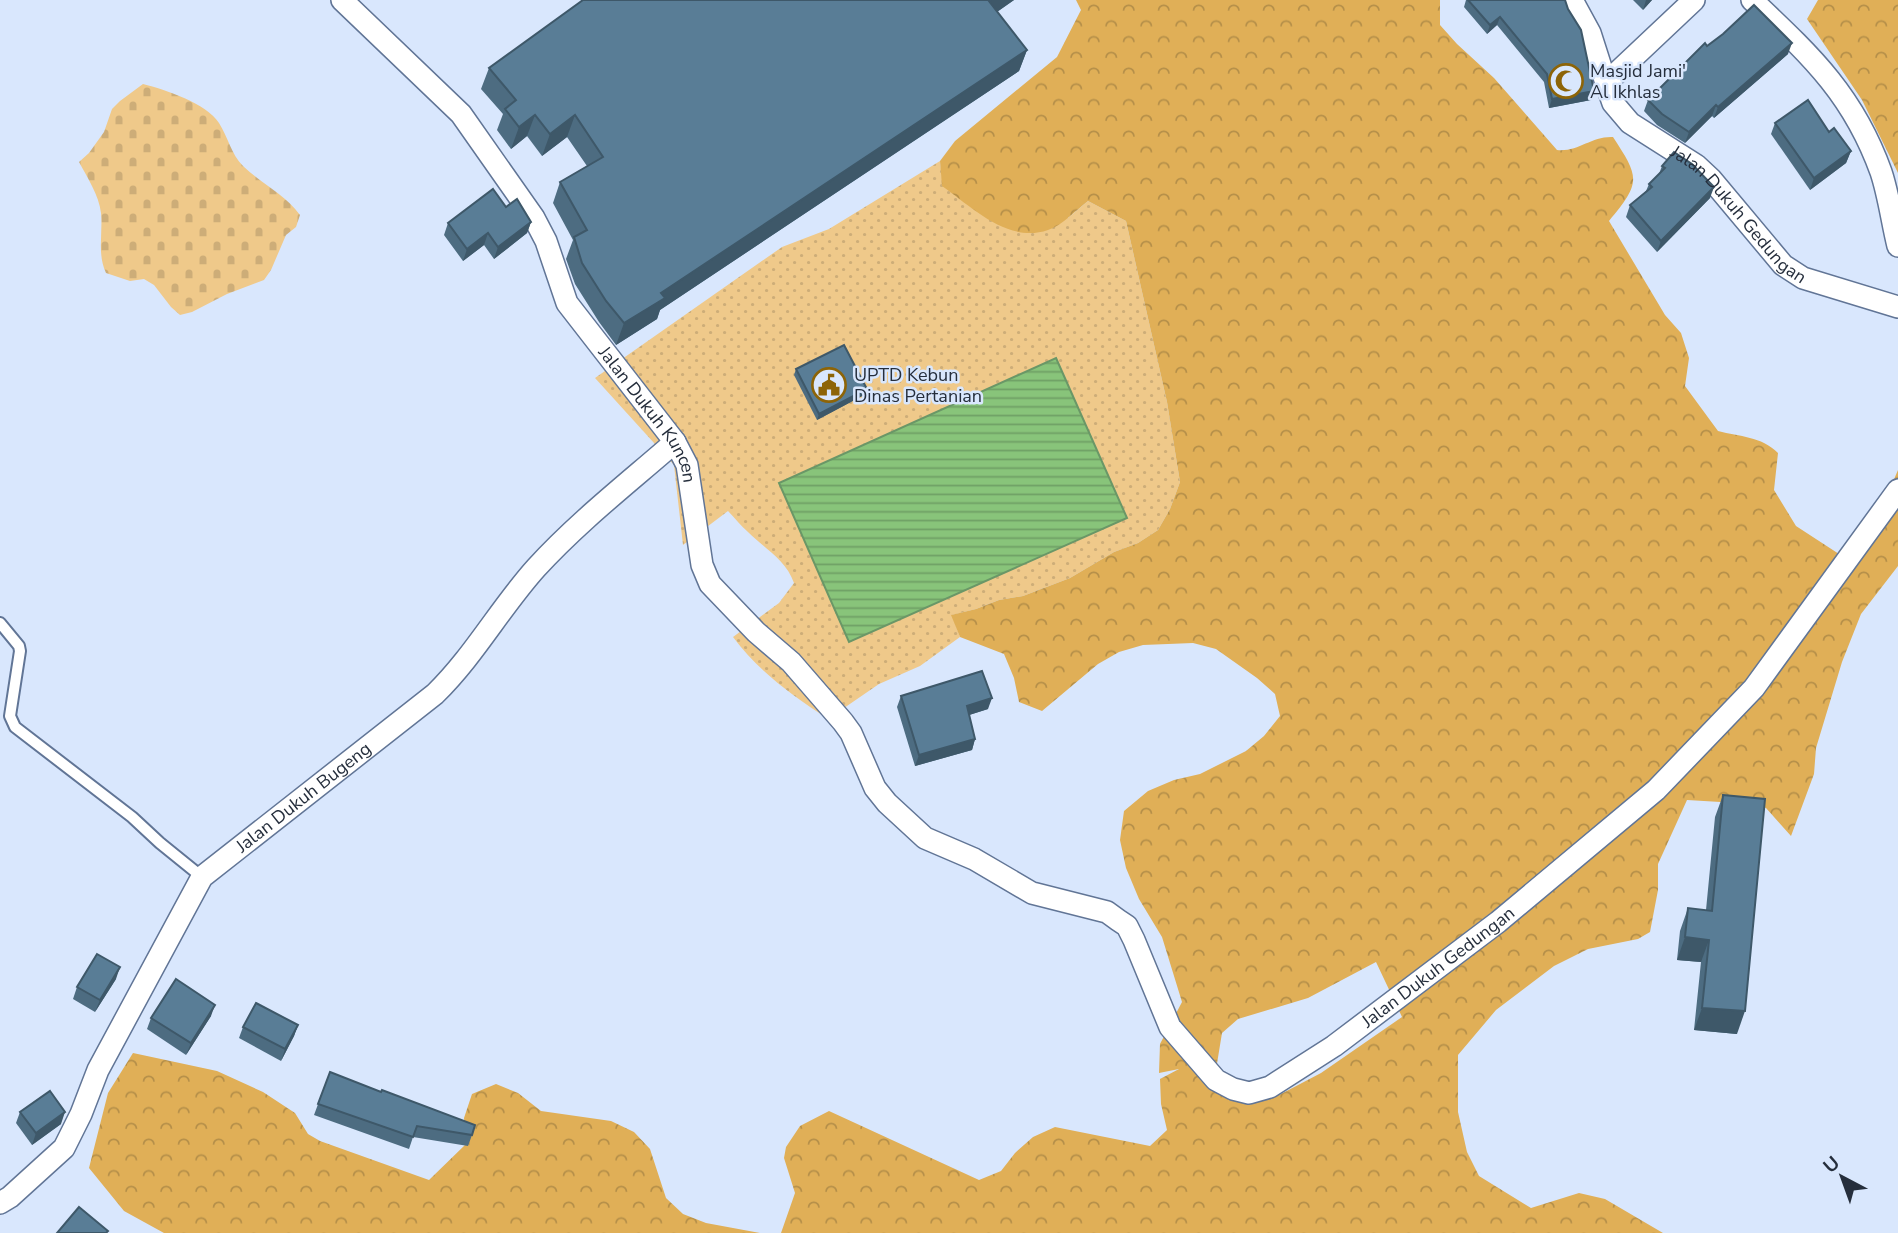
<svg xmlns="http://www.w3.org/2000/svg" width="1898" height="1233" viewBox="0 0 1898 1233" font-family="'Nunito Sans',sans-serif">
<style>
.grass{fill:url(#grass-dots)}
.forest{fill:url(#forest-crowns);fill-rule:evenodd}
.cemetery{fill:url(#cemetery-stones)}
.water{fill:url(#water-rules);stroke:#6a9767;stroke-width:2}
.lines{fill:none;stroke-linecap:round;stroke-linejoin:round}
.service-casing{stroke:#617596;stroke-width:14}
.minor-casing{stroke:#617596;stroke-width:24}
.service{stroke:#fff;stroke-width:10}
.minor{stroke:#fff;stroke-width:21}
.wall{fill:#4d6c81}
.shaded-wall{fill:#3e5869}
.building{fill:#597d96;stroke:#3e5869;stroke-width:2}
.labels{text-anchor:middle;stroke-width:5;stroke-linejoin:round;paint-order:stroke}
.poi-label{font-size:18px;fill:#252e3c;stroke:#d9e7fd;text-anchor:start}
.street-label{font-size:18px;fill:#252e3c;stroke:#d9e7fd}
</style>
<defs>
<pattern id="grass-dots" width="8" height="8" patternUnits="userSpaceOnUse" patternTransform="scale(1.75)"><rect width="8" height="8" fill="#efc98a"/><path d="M2 2h.1M6 6h.1" fill="none" stroke="#cdad78" stroke-width="1.8" stroke-linecap="round"/></pattern>
<pattern id="forest-crowns" width="20" height="18" patternUnits="userSpaceOnUse" patternTransform="scale(1.75)"><rect width="20" height="18" fill="#e0af57"/><path d="M2 6a3 3 0 1 1 6 0M12 15a3 3 0 1 1 6 0" fill="none" stroke="#b58f49"/></pattern>
<pattern id="cemetery-stones" width="16" height="16" patternUnits="userSpaceOnUse" patternTransform="scale(1.75)"><rect width="16" height="16" fill="#efc98a"/><path d="M2 7V4a2 2 0 0 1 4 0v3zM10 15v-3a2 2 0 0 1 4 0v3z" fill="#cdad78"/></pattern>
<pattern id="water-rules" width="6" height="5" patternUnits="userSpaceOnUse" patternTransform="scale(1.75)"><rect width="6" height="5" fill="#88c47a"/><path d="M0 2.5h6" fill="none" stroke="#6fa065"/></pattern>
</defs>
<rect width="100%" height="100%" fill="#d9e7fd"/>
<path class="grass" d="M940,161L943,186L1068,218L1088,201L1126,221L1167,402L1180,482L1170,509L1158,530L1138,543L1114,552L1070,578L1023,596L999,600L976,609L952,615L960,637L920,666L879,684L828,719C792,695 759,672 733,637L779,603L794,583C786,560 765,549 748,532C741,526 735,518 728,511L683,545L674,465L595,378L782,247L829,229Z"/>
<g class="forest">
<path d="M1076,0H1440V25L1457,44L1494,78L1557,150C1579,152 1591,136 1613,137C1639,177 1642,182 1609,221L1665,315L1681,333L1689,358L1685,386L1718,431C1740,437 1761,436 1778,453L1774,490L1796,526L1839,554L1892,484L1898,470V566L1861,614L1842,662L1816,748L1814,774L1791,836L1766,808L1754,804L1687,800L1658,864V890L1650,932L1638,939L1588,949L1554,966L1496,1010L1458,1055V1112L1467,1152L1479,1176L1531,1208L1579,1193L1605,1199L1663,1233H781L795,1193L784,1158L786,1147L800,1126L829,1111L979,1180L1001,1171L1015,1153L1033,1137L1055,1127L1150,1146L1167,1130L1161,1104L1160,1079L1179,1069L1159,1073L1160,1044L1182,1002L1162,937L1139,899L1126,868L1120,840L1124,811L1148,791L1174,780L1200,774L1246,751L1264,736L1280,716L1275,694L1257,678L1216,649L1193,643L1143,645L1119,652L1098,664L1042,711L1019,702L1014,678L1004,654L960,637L951,615L976,609L999,600L1023,596L1070,578L1114,552L1138,543L1158,530L1170,509L1180,482L1167,402L1126,221L1088,201C1076,210 1063,225 1048,230C1008,244 972,207 942,186L940,161L955,141L1057,57L1081,10ZM1376,962L1402,1017L1321,1073L1279,1095L1237,1101L1213,1088L1222,1033L1238,1019L1308,998Z"/>
<path d="M1818,0H1898V173L1862,100L1807,19Z"/>
<path d="M133,1053L217,1071L263,1092L295,1113L308,1134L320,1141L429,1180L466,1144L464,1118L472,1094L496,1084L518,1093L541,1111L611,1121L634,1132L650,1149L666,1198L683,1214L706,1223L760,1233H164L124,1211L89,1168L108,1093Z"/>
</g>
<path class="cemetery" d="M143,84C166,90 206,103 219,123C228,137 231,154 243,166C262,184 285,194 300,215L296,227L286,235L271,270L264,280L227,294L192,312L180,315L171,307L154,285L144,279L130,281L106,273C97,254 103,234 101,213C99,195 87,177 79,162L89,153L104,132L112,109L120,101Z"/>
<path class="water" d="M1056,358L1127,518L849,642L779,483Z"/>
<g class="lines">
<g class="service-casing">
<path id="service" d="M0,623L19,646L20,651L10,716L15,727L132,817L160,843L202,877"/>
</g>
<g class="minor-casing">
<g id="minor">
<path id="s1" d="M342,0L461,114L534,218L546,241L567,303L675,442L687,465L702,565L710,584L756,632L791,662L843,722L851,733L875,788L887,803L925,838L974,859L1032,893L1107,912L1118,920L1127,926L1134,940L1170,1027L1216,1080L1233,1089L1249,1093L1270,1087L1334,1046L1498,922L1656,790L1754,688L1898,490"/>
<path d="M1572,0L1590,33L1606,83"/>
<path id="s2" d="M1694,0L1606,83L1613,103L1630,123L1696,165L1711,179L1783,265L1803,278L1898,307"/>
<path d="M1752,0C1810,55 1853,94 1881,172C1889,196 1892,222 1898,246"/>
<path id="s3" d="M0,1203L10,1197L64,1148L81,1114L98,1070L202,877L435,694C474,656 500,608 536,568C578,522 628,483 675,442"/>
</g>
</g>
<use href="#service" class="service"/>
<use href="#minor" class="minor"/>
</g>
<g class="wall">
<path d="M583,0H1014L997,12L1027,50L1019,71L660,310L657,319L616,345L599,322L575,284L566,259L573,240L553,203L560,182L587,166L567,137L542,156L527,136L511,149L497,130L503,114L481,89L489,68Z"/>
<path d="M1466,0H1565L1594,91L1591,100L1549,108L1544,82L1497,25L1487,34L1464,7Z"/>
<path d="M1633,0H1652L1643,10Z"/>
<path d="M1707,46L1788,54L1714,118L1712,116L1685,143L1657,125L1644,111L1648,100Z"/>
<path d="M1775,123L1829,132L1851,151L1846,163L1810,190L1771,134Z"/>
<path d="M1662,166L1710,198L1657,252L1626,217L1630,205L1646,191L1649,184L1659,174Z"/>
<path d="M506,207L531,222L527,233L494,259L484,245L463,261L444,235L448,223Z"/>
<path d="M796,369L867,389L864,395L817,420L794,375Z"/>
<path d="M901,696L988,709L969,715L975,739L972,750L915,766L897,707Z"/>
<path d="M1723,795L1737,1034L1694,1030L1701,962L1677,960L1680,931L1688,908L1706,910L1715,817Z"/>
<path d="M116,979L95,1012L73,999L77,987Z"/>
<path d="M211,1016L186,1055L147,1029L151,1018Z"/>
<path d="M298,1025L294,1036L281,1061L239,1038L243,1027Z"/>
<path d="M330,1072L472,1135L468,1146L413,1137L409,1149L314,1115Z"/>
<path d="M20,1112L61,1124L32,1145L16,1123Z"/>
</g>
<g class="shaded-wall">
<path d="M991,0H1014L981,23L989,1Z"/>
<path d="M1646,0H1652L1643,10Z"/>
<path d="M1500,17L1497,25L1487,34L1490,25Z"/>
<path d="M1792,43L1788,54L1714,118L1718,107Z"/>
<path d="M1027,50L1019,71L660,310L657,319L616,345L624,323L661,293Z"/>
<path d="M1594,91L1591,100L1549,108L1552,99Z"/>
<path d="M1716,105L1712,116L1685,143L1689,132Z"/>
<path d="M535,115L527,136L511,149L519,127Z"/>
<path d="M575,115L567,137L542,156L550,134Z"/>
<path d="M1851,151L1846,163L1810,190L1814,178Z"/>
<path d="M1714,187L1710,198L1657,252L1661,241Z"/>
<path d="M531,222L527,233L494,259L498,247Z"/>
<path d="M488,233L484,245L463,261L467,249Z"/>
<path d="M867,389L864,395L817,420L819,414Z"/>
<path d="M992,698L988,709L963,717L967,706Z"/>
<path d="M975,739L972,750L915,766L919,755Z"/>
<path d="M1685,937L1709,940L1701,962L1677,960Z"/>
<path d="M120,967L116,979L95,1012L100,1000Z"/>
<path d="M215,1005L211,1016L186,1055L191,1043Z"/>
<path d="M1702,1008L1745,1011L1737,1034L1694,1030Z"/>
<path d="M298,1025L294,1036L281,1061L285,1049Z"/>
<path d="M65,1112L61,1124L32,1145L36,1133Z"/>
</g>
<g class="building">
<path d="M583,0H991L989,1L1027,50L661,293L665,298L624,323L606,301L582,263L574,237L587,230L560,182L603,157L575,115L550,134L535,115L519,127L505,109L516,100L489,68Z"/>
<path d="M1468,0H1565L1568,9L1581,30L1594,91L1552,99L1547,74L1500,17L1490,25Z"/>
<path d="M1754,5L1792,43L1718,107L1716,105L1689,132L1662,114L1648,100L1705,43L1707,46L1723,34Z"/>
<path d="M1808,100L1829,132L1834,128L1851,151L1814,178L1775,123Z"/>
<path d="M1674,152L1692,164L1714,187L1661,241L1630,205L1652,187L1649,184L1665,168L1662,166Z"/>
<path d="M493,189L506,207L517,199L531,222L498,247L488,233L467,249L448,223Z"/>
<path d="M844,345L867,389L819,414L796,369Z"/>
<path d="M982,671L992,698L967,706L975,739L919,755L901,696Z"/>
<path d="M1723,795L1765,799L1745,1011L1702,1008L1709,940L1685,937L1688,908L1712,911Z"/>
<path d="M97,954L120,967L100,1000L77,987Z"/>
<path d="M176,979L215,1005L191,1043L151,1018Z"/>
<path d="M256,1003L298,1025L285,1049L243,1027Z"/>
<path d="M330,1072L381,1092L382,1090L475,1125L472,1135L417,1126L413,1137L318,1104Z"/>
<path d="M50,1091L65,1112L36,1133L20,1112Z"/>
<path d="M79,1207L108,1231L106,1233H57Z"/>
</g>
<defs>
<g id="mosque-ring" transform="scale(1.75)"><circle r="9.5" fill="#d9e7fd" stroke="#8d6407" stroke-width="1.5"/><path d="M3.5-4.9A6 6 0 1 0 3.5 4.9A5 5 0 1 1 3.5-4.9Z" fill="#8d6407"/></g>
<g id="civic-ring" transform="scale(1.75)"><circle r="9.5" fill="#d9e7fd" stroke="#8d6407" stroke-width="1.5"/><path d="M-.6-6.5H3V-4.5H.6V-3L4-1V1h2V6H-6V1h2V-1L-.6-3ZM-1.2 2.5V6h2.4V2.5Z" fill="#8d6407"/></g>
</defs>
<g fill-rule="evenodd">
<use href="#mosque-ring" x="1566" y="81"/>
<use href="#civic-ring" x="829" y="385"/>
</g>
<g class="labels">
<g class="poi-label">
<text x="1590" y="77">Masjid Jami'<tspan x="1590" dy="21">Al Ikhlas</tspan></text>
<text x="854" y="381">UPTD Kebun<tspan x="854" dy="21">Dinas Pertanian</tspan></text>
</g>
<g class="street-label">
<text dy="6" stroke="none"><textPath href="#s2" startOffset="312">Jalan Dukuh Gedungan</textPath></text>
<text dy="6" stroke="none"><textPath href="#s1" startOffset="522">Jalan Dukuh Kuncen</textPath></text>
<text dy="6" stroke="none"><textPath href="#s3" startOffset="518">Jalan Dukuh Bugeng</textPath></text>
<text dy="6" stroke="none"><textPath href="#s1" startOffset="1710">Jalan Dukuh Gedungan</textPath></text>
</g>
</g>
<g transform="translate(1842 1177) rotate(319)" stroke="#d9e7fd" stroke-width="5" paint-order="stroke">
<path d="M0-5L12 26L0 18L-12 26Z" fill="#252e3c"/>
<text y="-10" font-size="19" font-weight="bold" text-anchor="middle" fill="#252e3c">U</text>
</g>
</svg>
